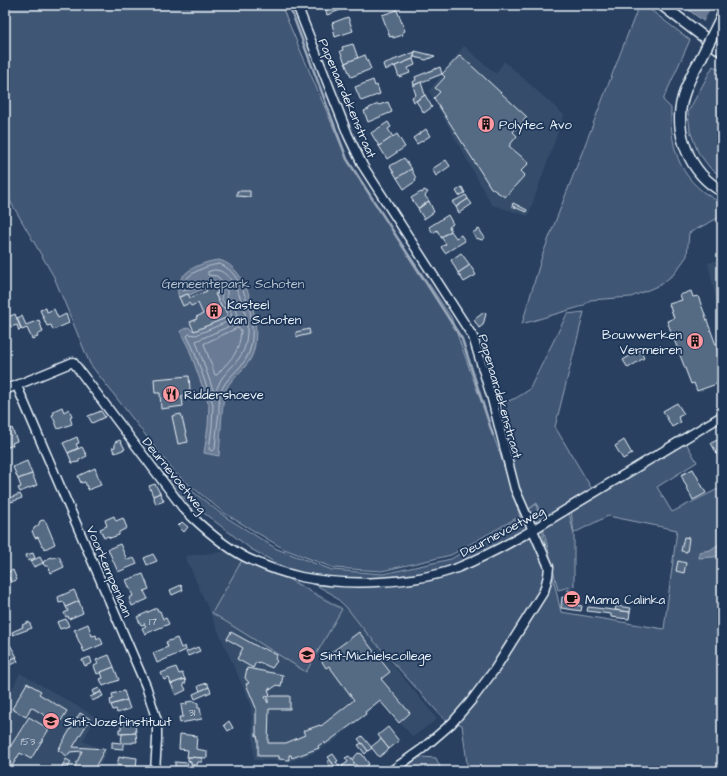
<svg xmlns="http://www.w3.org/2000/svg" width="727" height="776" viewBox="0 0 727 776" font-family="'Architects Daughter',sans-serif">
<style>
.built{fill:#364d6b}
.green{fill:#415774;stroke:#94a4b6}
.water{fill:#6b7c95;stroke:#9dabbd}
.pier{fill:#294061}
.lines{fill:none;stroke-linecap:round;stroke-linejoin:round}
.shore{stroke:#b6c2d0;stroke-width:1}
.stream{stroke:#9dabbd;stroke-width:2.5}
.building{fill:#556a83;stroke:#e8f1f8}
.minor-casing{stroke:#e8f1f8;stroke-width:11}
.tertiary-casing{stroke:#e8f1f8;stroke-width:13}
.minor{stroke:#1d3557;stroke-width:8}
.tertiary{stroke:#1d3557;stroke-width:10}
.tertiary-bridge-casing{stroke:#e8f1f8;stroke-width:13;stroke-linecap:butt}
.tertiary-bridge{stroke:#1d3557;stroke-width:10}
.labels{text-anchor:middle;stroke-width:3.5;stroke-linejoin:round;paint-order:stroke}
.number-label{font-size:11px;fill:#c3cfdb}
.street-label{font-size:13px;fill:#e8f1f8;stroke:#1d3557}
.poi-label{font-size:13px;fill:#e8f1f8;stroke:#1d3557;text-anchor:start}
.park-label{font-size:13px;fill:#b6c3d0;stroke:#1d3557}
</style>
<rect width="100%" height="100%" fill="#294061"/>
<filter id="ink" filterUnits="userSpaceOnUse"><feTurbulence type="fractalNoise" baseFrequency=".025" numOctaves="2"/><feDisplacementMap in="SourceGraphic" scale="8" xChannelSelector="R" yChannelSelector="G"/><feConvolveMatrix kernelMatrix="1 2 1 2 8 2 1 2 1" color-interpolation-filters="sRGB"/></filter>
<g filter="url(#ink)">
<g class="built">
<path d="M464,46L496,74L504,61L564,115L528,216L492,205L429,91Z"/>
<path d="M722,259V328L708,263Z"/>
<path d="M239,550L347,609L437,719L413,737L381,702L334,741L314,753L292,761L254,760L251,705L185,556Z"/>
<path d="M20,673L96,717L83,741L107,752L97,771H5V736L12,724L5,719V703Z"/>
</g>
<g class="green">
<path d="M5,5H281L347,159L388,223L451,317L500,454L520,516L451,555L382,571L334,568L284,549L224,513L175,473L90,364L54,277L5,192Z"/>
<path d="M639,5H644L690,40L663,100L671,108C670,151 681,184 722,203V216L689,233L687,256L674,274L660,285L631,297L590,300L583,306L522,324L542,256Z"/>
<path d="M713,66L722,71V177L710,168L698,152L690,131L688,112Z"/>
<path d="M584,312L555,427L592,489L567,503L574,535V586L558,590L537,503L526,511L518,489L498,405L516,398L529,390L567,314Z"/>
<path d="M685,441L697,462L657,487L672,512L722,487V771H468L462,725L443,718L365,631L347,608L332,594L251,549L167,485L172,475L224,516L277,549L332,570L383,574L451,559L519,518L536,504L561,612L664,629L677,530L608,516L574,533L570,503Z"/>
<path d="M245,555L342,609L306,672L212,613Z"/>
<path d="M420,757L436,758L442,771H401Z"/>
</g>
<g class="water">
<path d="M682,5H722V35Z"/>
<path d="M219,260C250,267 264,333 251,358C244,372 228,379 224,395C223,401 223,408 222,413C221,428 220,442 219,456L204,453L208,426L209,405L189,349L180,331L189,327L191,330H193L194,331L228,316L224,307L222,308L215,294L218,293L214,284L189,295L188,294L179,298C171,274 200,262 219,260Z"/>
<path d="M722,542V554L714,557L699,558V552L710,550Z"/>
</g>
<path class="pier" d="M712,5H722V37L703,23Z"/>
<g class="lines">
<g class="shore">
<path d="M219,264C237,268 249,301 251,317C253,329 253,346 247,357C240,371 225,377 220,394C219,400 219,406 219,412C217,425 216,437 215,449L213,451L210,450L209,449L212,427L213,404L193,348L187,336L189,334L196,335L229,321C237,313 224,305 222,299C221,297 222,294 222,292C222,289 218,283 216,281C207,280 201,287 193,289C189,290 186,290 183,291L181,289C184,274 205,266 219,264Z"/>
<path d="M214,270C232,268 244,304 246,318C248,326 247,338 245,346C242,359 230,367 222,378C219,382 218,388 215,391L213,390L196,341L232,325L236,320L237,314L232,303L227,297V290L222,281L217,276L208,275V272Z"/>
<path d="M238,328L241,330C239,356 232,356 217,375H215L204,344Z"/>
</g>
<path class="stream" d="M289,5L347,159L462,339L493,435"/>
</g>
<g class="building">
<path d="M324,5H346V6L342,8L343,9L327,15Z"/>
<path d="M397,10L405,31L402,33L403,35L393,38V36L390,37L382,15Z"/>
<path d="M348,17L353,31L335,37L332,23Z"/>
<path d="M353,44L358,58L345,63L340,51L343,50L342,47Z"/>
<path d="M415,51L435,56L426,60L414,57Z"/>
<path d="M415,52L413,59L385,70L383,64Z"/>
<path d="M365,55L371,69L351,77L345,63Z"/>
<path d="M460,55L527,117L513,132L517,136L509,146L529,163L521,171L525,175L505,197L491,188L434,98L440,92L435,88L445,77L442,74Z"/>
<path d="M413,59L415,65L408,68L410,73L399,77L395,66Z"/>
<path d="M440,67L442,74L414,85L413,82L416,80L415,77Z"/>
<path d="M373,80L375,86L377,85L380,94L361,101L355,87Z"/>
<path d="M421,82L425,95L414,102L412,97L416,95L413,86Z"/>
<path d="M425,95L432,107L424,113L416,101Z"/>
<path d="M388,102L392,112L368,122L364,111L369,109V108L378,104L379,105Z"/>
<path d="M388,122L391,127L388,129L393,137L379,146L371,133Z"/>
<path d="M426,129L430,136L417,144L413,138Z"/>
<path d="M397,134L405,147L387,159L379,146Z"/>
<path d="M404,158L412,169L397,178L390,166Z"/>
<path d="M446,160L450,166L436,176L432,169Z"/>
<path d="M411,169L416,178L415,179L416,181L404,189L397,178Z"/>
<path d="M462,187L465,193L459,196L456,191Z"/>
<path d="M424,190L428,192L425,196L429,201L418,208L411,198L421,192L422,193Z"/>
<path d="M237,191H250V197L237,196Z"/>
<path d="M466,195L468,199L456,207L452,202Z"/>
<path d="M468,199L472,204L459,213L456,207Z"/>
<path d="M429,201L434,212L424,219L418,209Z"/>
<path d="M513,203L527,210L526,212L512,206Z"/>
<path d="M448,215L453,224L449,227L451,231L441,237L437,230L433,233L429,227Z"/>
<path d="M479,229L485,238L482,240L476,238L472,233Z"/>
<path d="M451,231L456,238L461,235L465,241L445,253L441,247L446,244L441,237Z"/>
<path d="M461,253L470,265L458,273L451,260Z"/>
<path d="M470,265L476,275L464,282L458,273Z"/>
<path d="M214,284L218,293L215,294L222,308L224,307L228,317L194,331L190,322L197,319L196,317L203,314L198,303L191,306L189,303L183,306L179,297L188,294L190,298L207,291L205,287Z"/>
<path d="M691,291L693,297L698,296L722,361V382L697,391L694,383L691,384L667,321L674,318L669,304L682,300L680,295Z"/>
<path d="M46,308L47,312L54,309L58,318L66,314L69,323L53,330L51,325L47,326L40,310Z"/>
<path d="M484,312L486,314L483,325L479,328L474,320Z"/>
<path d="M15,314L21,329L19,331L17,325L11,327L6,318Z"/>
<path d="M22,316L26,325L39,320L43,332L37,335L38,337L32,339L27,328L22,330L17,318Z"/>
<path d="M309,329L310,334L297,337L296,332Z"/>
<path d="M640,350L644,358L628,368L623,360Z"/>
<path d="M189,376L190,390H188L189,396H179L178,391H176L177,397L182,398L183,406L161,409L160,393H155L154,379Z"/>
<path d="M677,403L684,414L678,417L681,422L672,427L663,411Z"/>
<path d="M62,407L64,412L69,409L72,416L70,417L72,424L58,429L52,415L54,414L53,411Z"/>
<path d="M101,411L105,417L92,423L88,416Z"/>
<path d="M181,414L188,442L178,444L172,416Z"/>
<path d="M12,428L17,441L12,443L13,445L6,448L5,444V431Z"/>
<path d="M77,437L79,443L76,444L78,448L68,453L63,443Z"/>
<path d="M722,438V456L719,458L711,443Z"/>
<path d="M120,440L125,449L115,453L112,448L115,447V442Z"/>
<path d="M624,440L632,454L623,459L615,446Z"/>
<path d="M82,447L87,456L79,460V462L72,463L68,453Z"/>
<path d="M27,461L32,474L18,479L13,467Z"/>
<path d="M95,468L101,485L88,490L85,482L81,483L78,476Z"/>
<path d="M693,469L706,493L693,500L681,475Z"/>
<path d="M32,474L37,485L20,492L18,488L21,487L18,479Z"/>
<path d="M155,484L160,493L153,496L149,486Z"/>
<path d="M160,493L164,501L156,504L153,496Z"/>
<path d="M20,494L22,498L11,502L9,498Z"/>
<path d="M114,516L116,521L123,518L127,528L119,532V535L110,538L108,536L104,538L100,529L107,526L105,520Z"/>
<path d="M43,520L46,522L55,544L45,549L43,546H42L38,537L35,538L32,531L34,529V528L38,526L40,521Z"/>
<path d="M182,522L188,527L184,532L178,526Z"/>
<path d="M684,537L689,538L687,552L681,551Z"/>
<path d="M120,544L127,560L134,558L137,564L118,572L108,549Z"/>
<path d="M33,553L35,558L28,561L26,555Z"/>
<path d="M153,554L157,561L147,565L144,558Z"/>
<path d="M59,556L64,567L51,573L48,566H45L43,564L44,561L51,557L52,558Z"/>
<path d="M40,557L43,563L34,567L31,561Z"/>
<path d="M678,561L686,563L684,573L676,571Z"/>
<path d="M13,570L17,580L11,582L9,577L7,578L5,573Z"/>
<path d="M143,574L149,589L144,591L148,599L132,606L129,598L133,596L126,580Z"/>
<path d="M181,585L183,590L172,595L170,590Z"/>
<path d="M74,590L79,601L66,607L64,602L59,603L58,597Z"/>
<path d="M568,590L576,591L575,605L582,606L581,611L561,608L562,597L568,598Z"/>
<path d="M79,601L83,613L69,619L68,616L66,617L64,613L68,611L66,607Z"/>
<path d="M616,606L631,608L630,612L615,610Z"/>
<path d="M588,607L630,612L629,619L611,617V614L587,611Z"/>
<path d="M157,608L158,611H160L163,619L166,618L169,624L145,634L142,628L146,626L144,624H145L141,625L137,617Z"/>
<path d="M66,619L69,626L60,629L57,622Z"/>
<path d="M29,622L32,628L13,635L12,632L23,627L22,625Z"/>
<path d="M88,624L92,636L96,635L97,639L100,637L103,644L84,652L76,635L77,634L74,630Z"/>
<path d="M231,632L262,649L263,648L277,655L275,659L277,661L272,668L259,662L258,663L256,662L253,668L237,659L243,648L227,639Z"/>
<path d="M359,632L390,672L381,679L410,713L399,723L381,702L379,701L365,712L366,714L325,744L324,742L318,746L319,748L292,758L291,755H289V760L279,759V756H258V740L257,736H256V708L246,684L249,683L245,678L247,668L283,675L281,686L277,685L270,690V688L268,689L270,695L265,697L268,703V696H290V709H269L268,743H286L305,735L303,731L320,725L321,726L354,700L329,666L326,668L321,660Z"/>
<path d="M177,638L181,648L185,646L186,650L157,663L153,653L168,647L166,642Z"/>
<path d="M9,643L17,657L5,662V645Z"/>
<path d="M198,647L200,651L188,656L186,652Z"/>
<path d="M109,655L114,667L97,674L94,666L98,664L96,660Z"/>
<path d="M16,657L18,662L9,665L7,661Z"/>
<path d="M90,657L92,663L85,666L82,660Z"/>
<path d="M114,667L119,680L103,686L100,679L103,678L101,672Z"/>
<path d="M176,667L179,674L182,673L185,679L171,684L169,678L164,680L161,673Z"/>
<path d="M185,679L186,683L183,684L186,690L176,695L171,684Z"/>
<path d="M27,683L41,691L39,694L67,711L59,724L31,707L26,717L12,709Z"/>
<path d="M207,683L209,687L200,691L198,686Z"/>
<path d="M209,687L211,692L195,699L193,694Z"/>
<path d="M99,688L101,692L94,695L92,691Z"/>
<path d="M124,691L127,700L111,705L110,700L113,699L112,694Z"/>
<path d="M101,692L103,696L92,701L90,697Z"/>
<path d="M127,700L130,709L117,713L116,709L113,710L111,705Z"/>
<path d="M194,701L198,703V708H200L202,719L180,723L179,717H183L181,705L187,704L186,702Z"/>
<path d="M80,713L90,719L73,747L105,749L93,771H73L82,751L70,752L67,756L58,750Z"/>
<path d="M29,717L49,729L31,759L20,753L9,771H5V755Z"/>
<path d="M229,721L233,728L228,731L224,725Z"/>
<path d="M135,722L136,733L119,734V729H121V723Z"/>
<path d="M388,727L399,741L389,749L378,735Z"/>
<path d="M136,733L137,742H133V743H123V749L112,748V742L121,743L122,734Z"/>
<path d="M180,734L197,736L196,749L207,751V758L187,757L188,750L179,749Z"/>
<path d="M362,736L372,748L368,751L358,739Z"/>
<path d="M381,739L389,749L379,757L371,747Z"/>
<path d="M362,743L368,751L365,754L358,745Z"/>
<path d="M358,753L362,754L369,764L360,771L352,760Z"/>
<path d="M333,754L338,761L336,762L342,770L341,771H338L328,757Z"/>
<path d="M123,756L137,758L136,768L117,765L119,757L123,758Z"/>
<path d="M349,756L360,771H346L342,766L348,762L345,758Z"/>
<path d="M188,757L202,758V762H198L197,765H191V762L188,761Z"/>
<path d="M66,759L71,762L67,769L62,766Z"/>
<path d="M330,760L338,771H333L327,762Z"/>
<path d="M175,762L188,763L187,771H175Z"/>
</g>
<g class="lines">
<g class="minor-casing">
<g id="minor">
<path d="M297,5L348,135L363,166L473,337L492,399L515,489L549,567L548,576L544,591L495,669L471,701L452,723L444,730L422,749L391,771"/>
<path d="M17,386L146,686L157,721V740L155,771"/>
<path d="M5,390L73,362L183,508C202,527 223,546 247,558C264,566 283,573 301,577C345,586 416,584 457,568C499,551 538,527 577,503C625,474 673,445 722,416"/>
</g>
</g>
<g class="tertiary-casing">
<g id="tertiary">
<path d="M662,5L722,51"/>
<path d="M701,58C694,70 687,83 683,97C673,132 690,174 722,191"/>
</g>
</g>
<use href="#minor" class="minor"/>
<use href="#tertiary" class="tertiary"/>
<g class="tertiary-bridge-casing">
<path id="tertiary-bridge" d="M701,58L722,16"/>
</g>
<use href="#tertiary-bridge" class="tertiary-bridge"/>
</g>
</g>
<defs>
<g id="building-disc" transform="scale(0.9)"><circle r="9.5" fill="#ff9aa2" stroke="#1d3557"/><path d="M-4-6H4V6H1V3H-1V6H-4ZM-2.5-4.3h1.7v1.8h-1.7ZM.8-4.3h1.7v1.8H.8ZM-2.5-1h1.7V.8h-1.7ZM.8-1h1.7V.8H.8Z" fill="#111"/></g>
<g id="restaurant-disc" transform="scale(0.9)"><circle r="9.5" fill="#ff9aa2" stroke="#1d3557"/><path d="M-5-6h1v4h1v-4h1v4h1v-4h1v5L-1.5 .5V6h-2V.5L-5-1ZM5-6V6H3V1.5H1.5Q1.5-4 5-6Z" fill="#111"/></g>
<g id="cafe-disc" transform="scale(0.9)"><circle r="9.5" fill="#ff9aa2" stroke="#1d3557"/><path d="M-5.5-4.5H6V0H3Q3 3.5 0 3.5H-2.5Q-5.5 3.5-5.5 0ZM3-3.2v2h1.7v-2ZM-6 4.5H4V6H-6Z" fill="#111"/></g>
<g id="school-disc" transform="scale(0.9)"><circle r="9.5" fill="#ff9aa2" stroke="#1d3557"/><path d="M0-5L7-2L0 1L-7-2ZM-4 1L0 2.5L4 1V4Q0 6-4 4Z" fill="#111"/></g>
</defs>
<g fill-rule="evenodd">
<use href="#building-disc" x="486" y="124"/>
<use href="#building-disc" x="214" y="311"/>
<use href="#building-disc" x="695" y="341"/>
<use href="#restaurant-disc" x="171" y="394"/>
<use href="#cafe-disc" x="572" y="599"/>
<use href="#school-disc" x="307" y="655"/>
<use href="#school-disc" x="51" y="721"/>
</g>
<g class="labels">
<g class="number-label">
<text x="153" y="625">17</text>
<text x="192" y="716">31</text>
<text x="28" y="745">153</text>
</g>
<g class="street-label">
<text transform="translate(348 98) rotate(67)" y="5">Papenaardekenstraat</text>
<text transform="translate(501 396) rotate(74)" y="5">Papenaardekenstraat</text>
<text transform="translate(175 475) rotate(51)" y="5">Deurnevoetweg</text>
<text transform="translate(502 531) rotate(-28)" y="5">Deurnevoetweg</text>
<text transform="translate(110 571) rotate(67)" y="5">Voorkempenlaan</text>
</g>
<g class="poi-label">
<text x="499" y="129">Polytec Avo</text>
<text x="227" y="309">Kasteel<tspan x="227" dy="15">van Schoten</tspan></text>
<text x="682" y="339" text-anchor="end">Bouwwerken<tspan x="682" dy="15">Vermeiren</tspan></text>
<text x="184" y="399">Riddershoeve</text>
<text x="585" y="604">Mama Calinka</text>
<text x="320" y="660">Sint-Michielscollege</text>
<text x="64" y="726">Sint-Jozefinstituut</text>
</g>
<g class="park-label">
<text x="233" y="288">Gemeentepark Schoten</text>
</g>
</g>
<rect width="727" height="776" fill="none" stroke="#1d3557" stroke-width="20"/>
<rect x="10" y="10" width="707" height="756" fill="none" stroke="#e8f1f8" stroke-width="1.5" filter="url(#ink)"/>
</svg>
